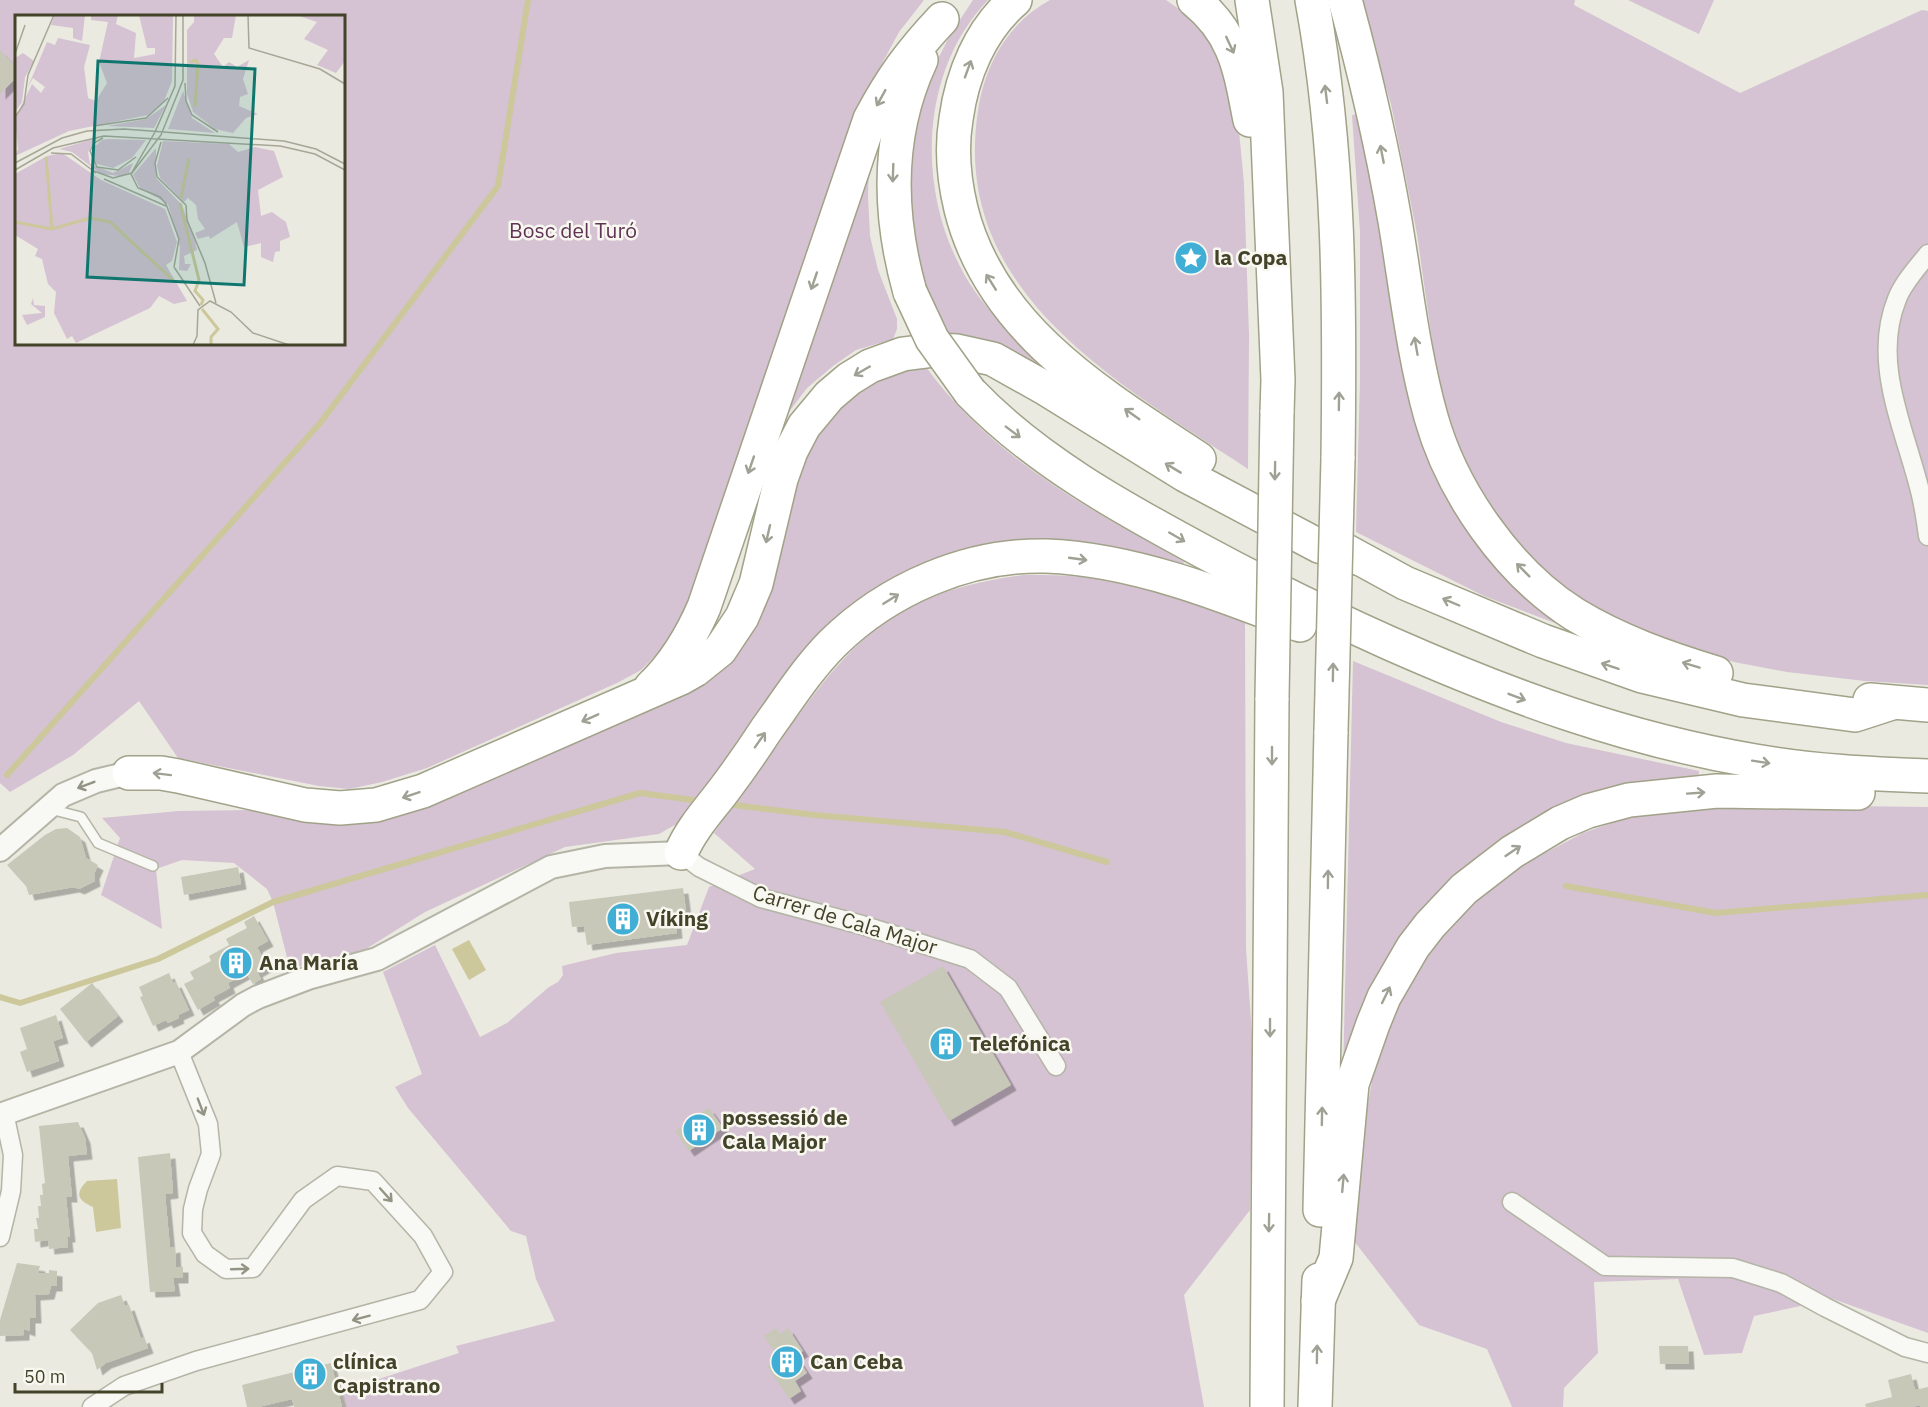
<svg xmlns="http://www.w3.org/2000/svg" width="1928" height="1407" viewBox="0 0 1928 1407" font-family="'IBM Plex Sans',sans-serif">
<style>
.green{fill:#d5c2d2;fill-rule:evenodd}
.water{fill:#ccc89b}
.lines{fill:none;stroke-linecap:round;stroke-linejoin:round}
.stream{stroke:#ccc89b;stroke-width:6}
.building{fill:#c7c8b8;filter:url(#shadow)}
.service-casing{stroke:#b4b5a6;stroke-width:12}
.minor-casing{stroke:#b4b5a6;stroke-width:21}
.tertiary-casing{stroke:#b4b5a6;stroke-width:26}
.motorway-casing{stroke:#a1a288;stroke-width:36}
.service{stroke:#f8f8f4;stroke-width:9}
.minor{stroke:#f8f8f4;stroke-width:18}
.tertiary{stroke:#f8f8f4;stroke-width:22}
.motorway{stroke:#fff;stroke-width:33}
.motorway-bridge-casing{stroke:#a1a288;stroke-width:36;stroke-linecap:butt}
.motorway-bridge{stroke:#fff;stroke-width:33}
.oneway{stroke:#a0a194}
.oneway2{stroke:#949484}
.labels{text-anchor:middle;stroke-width:5;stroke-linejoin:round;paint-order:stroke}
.park-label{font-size:21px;fill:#603556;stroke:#f8f8f1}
.poi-label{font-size:21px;font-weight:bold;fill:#424329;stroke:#f8f8f1;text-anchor:start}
.street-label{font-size:21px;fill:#424329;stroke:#f8f8f1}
.inset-river{fill:none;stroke:#ccc89b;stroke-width:3}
.inset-road{fill:none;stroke:#a7a797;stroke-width:1.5}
.view{fill:#0f766e;fill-opacity:0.15;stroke:#0f766e;stroke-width:3}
.inset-edge{fill:none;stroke:#424329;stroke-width:3}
</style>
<defs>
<filter id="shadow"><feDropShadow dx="5.5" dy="5.5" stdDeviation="0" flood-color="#0004"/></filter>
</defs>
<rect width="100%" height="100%" fill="#eaeae1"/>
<g class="green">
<path d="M0,0H924L899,32L871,84L764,380L687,606L668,643L641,670L619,682L427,768L382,782L349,789L319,786L178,758L139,701L73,755L10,792L0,783ZM16,16H344V344H16Z"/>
<path d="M973,0H988C915,76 916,205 974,290C992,316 1016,339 1039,361L1037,364L1005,347L946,332L923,281L909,214L910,146L926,83L950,35Z"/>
<path d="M1050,0H1166L1196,21L1219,53L1238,120L1244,184L1249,335L1248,469C1119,383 950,293 978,111C985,64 1008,23 1050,0Z"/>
<path d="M1359,0H1575L1574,5L1740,93L1922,10L1928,11V685L1865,681L1787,672L1734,662L1678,646L1600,612L1556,580L1529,555L1495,515L1468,469L1445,409L1434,354L1417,234L1391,104Z"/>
<path d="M1628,0H1714L1699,34Z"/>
<path d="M1358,114L1418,415L1568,628L1484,596L1356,532L1360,380V232L1352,115Z"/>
<path d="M869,168L868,196L870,236L878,270L897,319V329L893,339L856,350L833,366L807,388L788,413L773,445Z"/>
<path d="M923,363C990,457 1086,507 1184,562L1180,571L912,573L687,818L659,834L565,847L425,912L366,949L290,969L273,902L267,889L234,863L182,860L156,869L162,929L101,895L120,838L102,818L179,811L253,810L306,821L350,824L397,816L477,785L689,690L785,518L813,436L860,386Z"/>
<path d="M1024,575C1048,575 1073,575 1097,579C1148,587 1196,603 1245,619L1246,949L1253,1050L1250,1210L1184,1295L1204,1407H346L342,1391L459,1353L456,1346L555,1321L536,1279L526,1236L511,1231L408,1108L395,1087L422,1074L383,972L435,945L480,1037L507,1023L549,987L558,982L563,975L562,966L616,953L687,945L709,887L755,869L714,833C736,802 758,771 781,740C818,688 855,634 914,605C949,588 986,580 1024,575Z"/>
<path d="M1353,661L1501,722L1566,743L1699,771L1698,782L1512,837L1343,1073Z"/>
<path d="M1762,805L1928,807V1333L1833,1299L1754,1316L1742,1353L1704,1355L1678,1279L1594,1282L1598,1353L1564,1388L1563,1407H1512L1487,1349L1419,1325L1351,1237L1354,1184L1373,1075L1393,1015L1419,969L1451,926L1485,893L1517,868L1583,833L1626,818L1675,808Z"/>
</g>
<g class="water">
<path d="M469,940L486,970L469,980L452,949Z"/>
<path d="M117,1179L121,1228L96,1232L93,1207C77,1200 75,1193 87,1181Z"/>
</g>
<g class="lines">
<g class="stream">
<path d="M7,775L321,422L498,186L528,0"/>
<path d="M726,804L815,815L1005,832L1107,862"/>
<path d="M1566,886L1716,913L1928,895"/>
<path d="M0,997L20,1003L158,959L273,902L640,793L701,801"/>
</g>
</g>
<g class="building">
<path d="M0,50L16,67V78L0,94Z"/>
<path d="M67,828L80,837L86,858L98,865L94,874L95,881L79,889L74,887L29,895L26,886L7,865L45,835L56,829Z"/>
<path d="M238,867L241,884L184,895L181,877Z"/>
<path d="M683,888L686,911L675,913L677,933L587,945L584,926L572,927L569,902Z"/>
<path d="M254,916L268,941L257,947L267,966L257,972L261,979L253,984L246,973L228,983L230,988L213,997L215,1000L198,1010L184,984L194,979L190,972L211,961L209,956L229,945L226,939L247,928L244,922Z"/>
<path d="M943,966L1011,1085L949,1121L880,1002Z"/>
<path d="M169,973L173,983L176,982L189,1010L178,1015L179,1018L168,1023L166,1020L153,1026L140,997L143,996L139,987Z"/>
<path d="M92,983L118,1016L86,1042L60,1009Z"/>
<path d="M56,1015L63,1038L53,1041L59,1061L27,1072L20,1052L27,1049L20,1028Z"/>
<path d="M709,1108L723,1128L689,1151L675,1131Z"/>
<path d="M78,1122L85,1138L87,1154L68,1156L72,1197H66L70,1237H67L68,1247L49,1249L48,1240L35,1242L34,1229H38L36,1218H39L38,1206H41L40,1195H43L42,1184L45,1183L39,1126Z"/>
<path d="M170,1153L173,1193L165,1194L170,1248L175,1247L176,1267H183V1278H173L175,1291L150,1292L138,1157Z"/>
<path d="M17,1263L40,1266L38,1273H49V1270L57,1271V1286H51L49,1294L35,1295L36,1318H30V1331L24,1329V1335L0,1336V1320Z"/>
<path d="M121,1295L125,1306L129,1305L141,1339L144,1337L148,1348L106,1363L97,1370L92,1353L70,1330L98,1303Z"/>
<path d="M776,1328L780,1334L788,1328L803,1351L796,1356L807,1373L795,1381L801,1391L789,1399L767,1366L779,1358L764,1336Z"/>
<path d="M1659,1346H1688L1689,1364H1660Z"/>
<path d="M331,1363L342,1407H294L292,1399L258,1407H247L242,1385Z"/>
<path d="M1911,1374L1915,1390L1928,1387V1407H1920V1405L1912,1407H1866L1865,1404L1892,1397L1888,1380Z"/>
</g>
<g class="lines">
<g class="service-casing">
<path id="service" d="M50,809L81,817L98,843L153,866"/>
</g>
<g class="minor-casing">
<g id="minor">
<path d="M1928,254C1917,268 1903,283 1897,299C1871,363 1905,429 1920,491C1924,506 1926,521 1928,536"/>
<path d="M681,853L699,867L761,898L862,925L970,959L1008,988L1056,1066"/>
<path d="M1512,1202L1605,1266L1733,1268L1781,1283L1825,1307L1905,1347L1928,1353"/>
<path d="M0,1237L11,1191L13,1155L4,1113"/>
<path d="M92,1407L124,1386L196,1361L420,1300L443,1272L423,1236L373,1181L337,1176L303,1200L253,1268L226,1269L205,1254L192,1233L193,1209L198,1189L211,1154L208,1124L179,1052"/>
</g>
</g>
<g class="tertiary-casing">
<g id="tertiary">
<path d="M0,850L63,795L96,781L129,773"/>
<path d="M0,1115L179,1052L243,1005L258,997L308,978L377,959L551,867L605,856L681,853"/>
</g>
</g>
<g class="motorway-casing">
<g id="motorway">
<path d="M1015,0C980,30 962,75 956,119C951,149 954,180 961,209C991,330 1102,395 1199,459"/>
<path d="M1194,0C1236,34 1240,70 1250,120"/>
<path d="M1252,0L1266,92L1278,380L1277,413"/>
<path d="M1312,0C1340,152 1340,306 1338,459"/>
<path d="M1345,0C1365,73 1382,146 1395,221C1406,286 1413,353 1431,417C1452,492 1508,572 1574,614C1618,641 1667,658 1716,673"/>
<path d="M910,292C888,214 886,135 921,60"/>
<path d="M970,392C1035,460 1122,508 1204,552C1265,585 1326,615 1389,643C1509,696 1625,739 1755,761C1812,771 1870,774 1928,776"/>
<path d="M1339,547L1405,583L1543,641L1642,676L1743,700L1855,715L1892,703"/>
<path d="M651,687C674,665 691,637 704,607L870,119C892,78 910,53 942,19"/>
<path d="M1870,700L1928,705"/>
<path d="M129,773H161L178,776L305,805L340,808L376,805L423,791L681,678L695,670L720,650L742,617L756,584L781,479L791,451L804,426L829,396L849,379L870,366L903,354L935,350L957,351L993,359L1043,387L1185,475L1319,546L1357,558"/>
<path d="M681,853C691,829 709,810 724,790C739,770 753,750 766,730C787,701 807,669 833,643C888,589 968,554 1046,556C1132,559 1221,594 1300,625"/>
<path d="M1320,1210L1331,731"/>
<path d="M1318,1301L1336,1258L1352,1084L1373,1024L1384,997L1413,947L1430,925L1464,889L1512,852L1560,823L1588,811L1629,800L1717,791L1858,793"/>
<path d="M1267,1407L1272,698"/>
<path d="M1315,1407L1319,1280"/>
</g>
</g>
<use href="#service" class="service"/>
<use href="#minor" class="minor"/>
<use href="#tertiary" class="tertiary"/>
<use href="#motorway" class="motorway"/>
<g class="motorway-bridge-casing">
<g id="motorway-bridge">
<path d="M910,292L932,339L970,392"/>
<path d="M1272,698L1277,413"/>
<path d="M1331,731L1338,459"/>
</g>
</g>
<use href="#motorway-bridge" class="motorway-bridge"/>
</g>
<defs><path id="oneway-shaft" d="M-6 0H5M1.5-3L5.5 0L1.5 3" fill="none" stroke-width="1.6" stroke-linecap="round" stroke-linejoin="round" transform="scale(1.5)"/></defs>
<g class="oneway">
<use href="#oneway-shaft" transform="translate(1230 45) rotate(65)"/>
<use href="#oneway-shaft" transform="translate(968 69) rotate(-70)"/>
<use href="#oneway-shaft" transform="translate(1326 94) rotate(-97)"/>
<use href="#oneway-shaft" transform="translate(881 98) rotate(119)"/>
<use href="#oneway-shaft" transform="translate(1382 154) rotate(-101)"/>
<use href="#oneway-shaft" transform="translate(893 173) rotate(92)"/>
<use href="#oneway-shaft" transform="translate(814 281) rotate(109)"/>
<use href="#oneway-shaft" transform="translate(991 282) rotate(-122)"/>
<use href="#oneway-shaft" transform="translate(1416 346) rotate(-100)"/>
<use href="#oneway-shaft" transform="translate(862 371) rotate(150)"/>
<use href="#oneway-shaft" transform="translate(1339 401) rotate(-89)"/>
<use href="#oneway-shaft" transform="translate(1132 414) rotate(-145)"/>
<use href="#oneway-shaft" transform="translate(1013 432) rotate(37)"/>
<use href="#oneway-shaft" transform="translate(751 465) rotate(109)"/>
<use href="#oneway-shaft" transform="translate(1173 468) rotate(-149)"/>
<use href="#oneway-shaft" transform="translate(1275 471) rotate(91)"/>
<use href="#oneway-shaft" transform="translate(768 534) rotate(103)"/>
<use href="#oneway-shaft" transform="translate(1177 537) rotate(30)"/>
<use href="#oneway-shaft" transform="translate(1078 559) rotate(8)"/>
<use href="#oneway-shaft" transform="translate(1523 570) rotate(-135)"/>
<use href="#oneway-shaft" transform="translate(891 599) rotate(-32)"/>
<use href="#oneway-shaft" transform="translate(1451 602) rotate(-157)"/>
<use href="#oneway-shaft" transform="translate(1691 665) rotate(-163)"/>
<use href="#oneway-shaft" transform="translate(1610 666) rotate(-162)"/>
<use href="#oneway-shaft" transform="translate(1333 672) rotate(-89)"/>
<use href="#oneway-shaft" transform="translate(1517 697) rotate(21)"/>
<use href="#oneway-shaft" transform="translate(590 718) rotate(156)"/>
<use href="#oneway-shaft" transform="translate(760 740) rotate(-55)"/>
<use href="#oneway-shaft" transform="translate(1272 756) rotate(90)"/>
<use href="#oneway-shaft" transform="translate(1761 762) rotate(9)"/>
<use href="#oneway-shaft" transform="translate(162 774) rotate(-173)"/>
<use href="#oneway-shaft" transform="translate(1696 793) rotate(-4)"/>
<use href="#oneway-shaft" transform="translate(411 795) rotate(161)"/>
<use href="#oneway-shaft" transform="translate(1513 851) rotate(-34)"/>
<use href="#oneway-shaft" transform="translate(1328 879) rotate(-89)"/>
<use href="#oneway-shaft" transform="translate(1386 995) rotate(-64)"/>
<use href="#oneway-shaft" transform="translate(1270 1028) rotate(90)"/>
<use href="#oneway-shaft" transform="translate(1322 1116) rotate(-89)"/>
<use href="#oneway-shaft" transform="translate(1343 1183) rotate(-85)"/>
<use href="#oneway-shaft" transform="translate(1269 1223) rotate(91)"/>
<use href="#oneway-shaft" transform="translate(1317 1354) rotate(-89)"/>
</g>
<g class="oneway2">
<use href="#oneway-shaft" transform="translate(86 785) rotate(159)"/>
<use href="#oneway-shaft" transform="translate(201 1107) rotate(69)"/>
<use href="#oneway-shaft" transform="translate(386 1195) rotate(48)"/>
<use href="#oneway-shaft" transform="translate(240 1269) rotate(-2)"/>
<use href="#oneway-shaft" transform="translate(361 1318) rotate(165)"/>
</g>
<defs>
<g id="sight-disc" transform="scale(1.725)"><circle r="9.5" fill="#41aed5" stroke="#f8f8f1"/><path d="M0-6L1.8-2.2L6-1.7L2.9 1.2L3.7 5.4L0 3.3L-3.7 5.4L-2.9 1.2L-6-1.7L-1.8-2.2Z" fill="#fff"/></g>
<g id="building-disc" transform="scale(1.725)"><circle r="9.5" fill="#41aed5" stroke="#f8f8f1"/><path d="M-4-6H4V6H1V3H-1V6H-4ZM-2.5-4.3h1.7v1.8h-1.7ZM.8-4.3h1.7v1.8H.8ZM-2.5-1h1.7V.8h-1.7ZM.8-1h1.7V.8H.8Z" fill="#fff"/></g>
</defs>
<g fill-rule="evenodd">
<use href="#sight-disc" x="1191" y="258"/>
<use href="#building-disc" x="623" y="919"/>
<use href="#building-disc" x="236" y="963"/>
<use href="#building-disc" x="946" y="1044"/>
<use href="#building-disc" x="699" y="1130"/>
<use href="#building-disc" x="787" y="1362"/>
<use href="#building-disc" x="310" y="1374"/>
</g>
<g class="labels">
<g class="park-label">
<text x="573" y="238">Bosc del Turó</text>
</g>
<g class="poi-label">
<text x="1214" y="265">la Copa</text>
<text x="646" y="926">Víking</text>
<text x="259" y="970">Ana María</text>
<text x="969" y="1051">Telefónica</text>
<text x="722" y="1125">possessió de<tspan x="722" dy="24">Cala Major</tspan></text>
<text x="333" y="1369">clínica<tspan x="333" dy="24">Capistrano</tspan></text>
<text x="810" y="1369">Can Ceba</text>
</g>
<g class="street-label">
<text transform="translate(845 920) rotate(17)" y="7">Carrer de Cala Major</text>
</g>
</g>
<g transform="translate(15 15)">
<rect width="330" height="330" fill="#eaeae1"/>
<path d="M40,0H70L67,26L58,23V13L36,10ZM76,0H103L101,9L121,18L119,43L140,39V33H132L124,0H158L157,66L149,86L133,100L54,116L0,141L3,134L0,104L17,69L26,78L30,72L18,63L12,74L32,27L40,30L43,23L75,30L69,52L73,83L81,86L92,68L84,47L93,7L76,5ZM179,0H221L217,23H209L199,39L208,52L214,47L222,52L234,45L228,64L233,79L225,82L224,91L243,99L231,103L218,118L200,114L178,97L172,79V15L179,7ZM281,0H330V46L321,58L302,50L313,35L289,24L302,7ZM8,38L19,46L10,62L7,87L0,97V43ZM168,76L177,103L200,118L153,114ZM151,90L139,113L92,111L131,104ZM82,123L73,137L75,149L98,158L118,148L114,158L105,161L86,159L57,137L44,134ZM87,125L92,124L131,125L117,143L98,153L82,149L76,140L78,133ZM148,126L214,129L223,137L240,132L259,136L268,162L243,175L246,201L257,197L271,207L275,222L265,226V236L260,237L258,247L246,242V228L229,232L222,207L195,224L194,221L183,224L180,218L190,214L183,204L181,190L173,183L169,187L145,163L142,151ZM141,133V163L167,190L180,226L182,235L169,241L170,249H176L172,256L164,255L165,232L153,189L125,173L118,160ZM47,138L86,165L150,194L162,227L157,246L151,250L172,286L159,289L144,281L135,293L61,328L57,321L52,324L39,298L41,277L33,269L27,244L20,241L23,234L0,220V159L32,141ZM18,283L19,290L30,291V302L12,310L7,300L27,298L16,289Z" fill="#d5c2d2"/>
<path class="inset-river" d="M175,47L181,45L183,49L180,92M31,142L37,213M166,183L174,143M165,188L184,265L180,276L188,285L186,290M0,207L37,214L75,203L95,207L158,265M187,294L203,314L196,322V330"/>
<path class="inset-road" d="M233,0L234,33L305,54L330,69M0,39L10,10M170,68L171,86L177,100L203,117M0,102L9,89L13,60L39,0M79,111L131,103L153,83M88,123L79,128L75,136L82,152L103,155L121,142M146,127L140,148L142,162L171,190M36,138L56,139L81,158M0,148L47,123L72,116L109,114L269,126L301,134L330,149M0,155L38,133L89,121L265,131L300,139L330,155M79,156L98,163L117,158L146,120L168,65V0M89,164L151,191M171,190L172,205L190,248L201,288M159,252L185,291M159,252L164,224L151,189L145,182L123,173L116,159L140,117L160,71L161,0M178,330L182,321L183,295L195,286L216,297L238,318L274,330"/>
<path class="view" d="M83,46L240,54L229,270L72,262Z"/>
<rect width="330" height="330" class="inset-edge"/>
</g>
<path d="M15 1383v9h147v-9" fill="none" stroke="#424329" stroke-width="3"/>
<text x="24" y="1383" font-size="18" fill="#424329" stroke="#f8f8f1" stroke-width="4.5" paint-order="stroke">50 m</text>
</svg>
